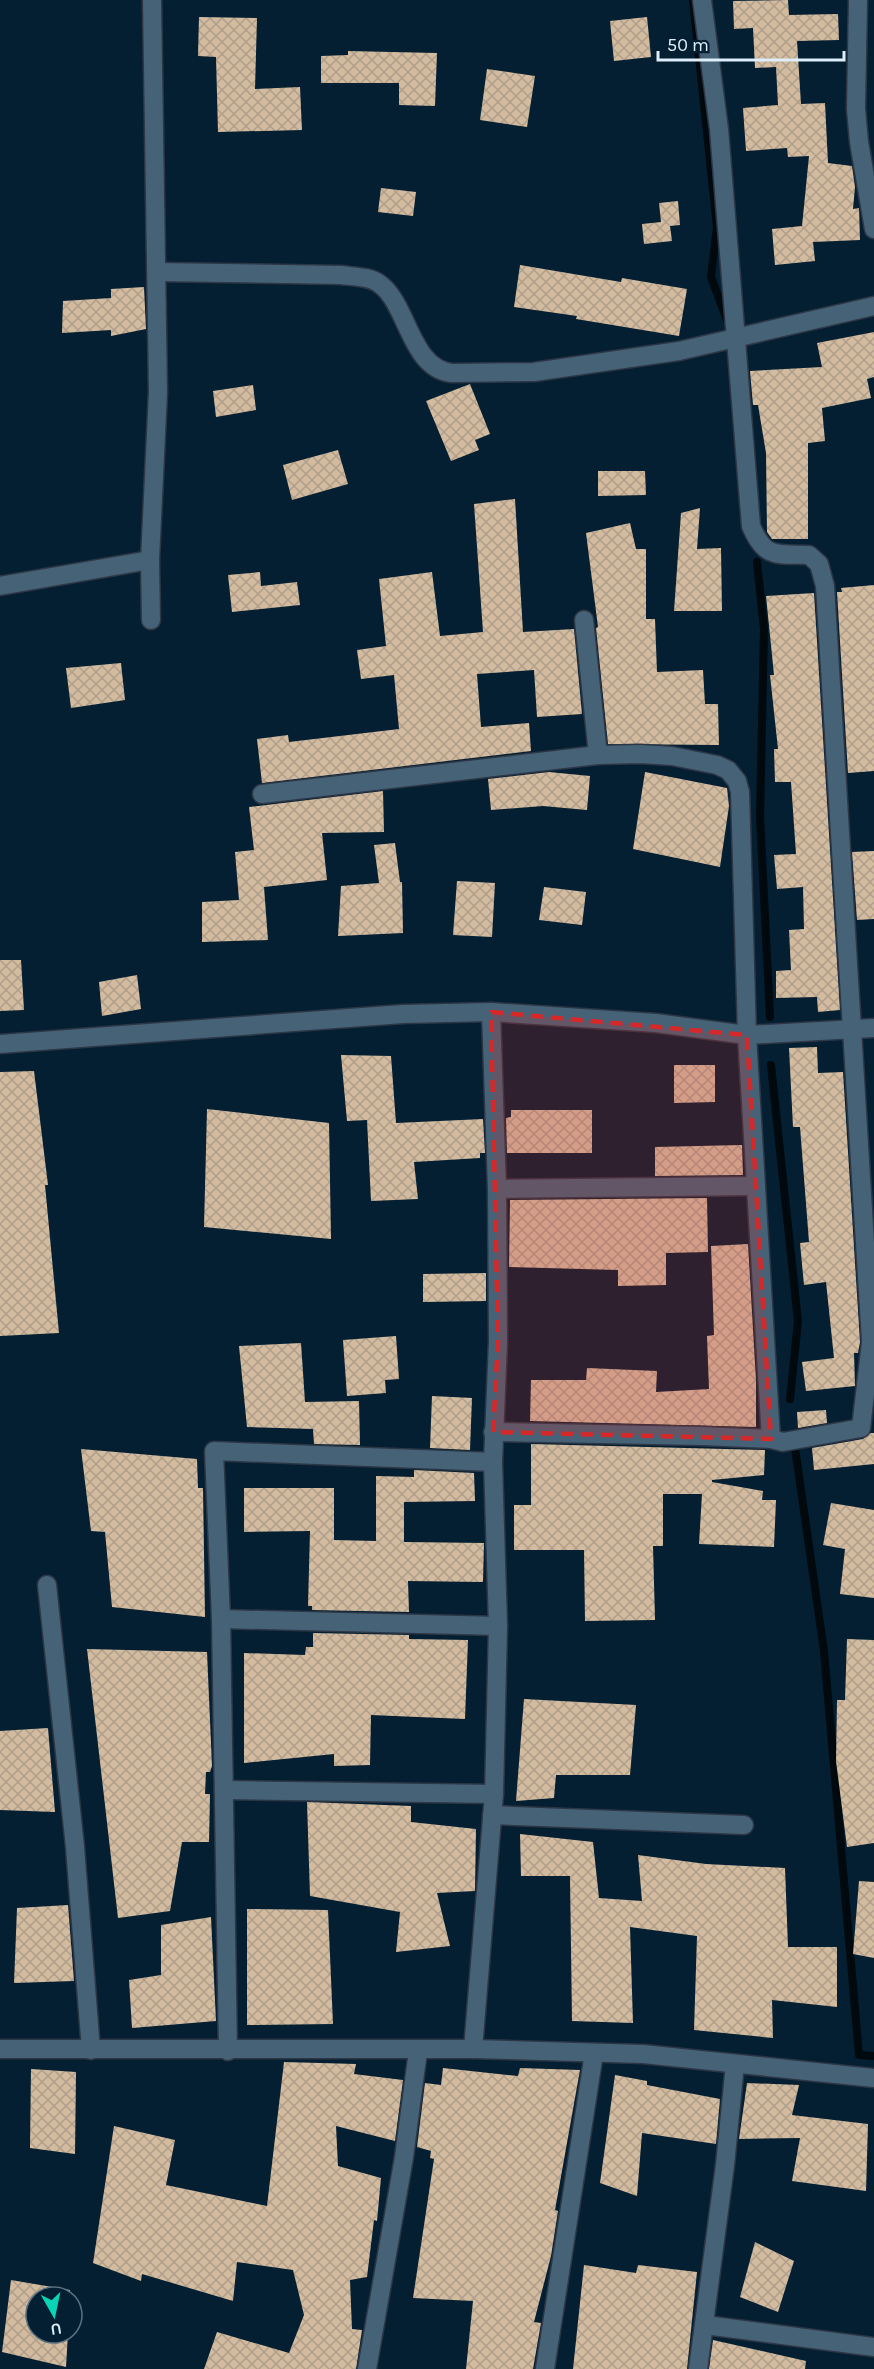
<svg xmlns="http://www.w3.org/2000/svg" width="874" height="2369" viewBox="0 0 874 2369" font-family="Karla,sans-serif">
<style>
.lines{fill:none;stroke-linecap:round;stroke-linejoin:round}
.stream{stroke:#00090e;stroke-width:8}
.building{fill:url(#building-cross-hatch)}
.minor-casing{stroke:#2c3645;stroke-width:21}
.minor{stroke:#466277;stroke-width:18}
.marked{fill:#d62828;fill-opacity:0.2;stroke:#d62828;stroke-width:4.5;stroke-dasharray:12 8;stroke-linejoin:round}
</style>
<defs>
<pattern id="building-cross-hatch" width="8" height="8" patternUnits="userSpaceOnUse" patternTransform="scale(1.5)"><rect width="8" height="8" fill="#d3bb9f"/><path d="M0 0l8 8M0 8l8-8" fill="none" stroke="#af9e8a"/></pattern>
</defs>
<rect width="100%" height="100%" fill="#041f31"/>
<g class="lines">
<g class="stream">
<path d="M693,0L717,227L711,277L727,320"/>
<path d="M757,562L764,629L760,816L770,1017"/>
<path d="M771,1065L798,1321L790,1399"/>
<path d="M795,1448L824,1651L859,2055L874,2056"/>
</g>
</g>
<g class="building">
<path d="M788,0L789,15L838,14L839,40L797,41L801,104L825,103L828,163L852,166L855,187L853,209L859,208L860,240L813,242L815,261L775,265L772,229L802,226L809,156L788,157L787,148L746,151L743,108L778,105L776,67L755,68L753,28L734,29L733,1Z"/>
<path d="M199,17L257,18L255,89L300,87L302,130L218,132L216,57L198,56Z"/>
<path d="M647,17L651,57L614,61L610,21Z"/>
<path d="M348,51L437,53L435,106L399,105V83H321V56L348,55Z"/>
<path d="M487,69L535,76L527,127L480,120Z"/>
<path d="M381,188L416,192L413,216L378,212Z"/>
<path d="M678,201L680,225L670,226L672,241L644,244L642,224L661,222L659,203Z"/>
<path d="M520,265L621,282L622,278L687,289L679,336L576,319L577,316L514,307Z"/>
<path d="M144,287L146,329L111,336V330L62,333L63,301L111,298V289Z"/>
<path d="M874,332V377L867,379L871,398L822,408L825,441L808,443V539H772L767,532L766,453L758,405H753L750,371L822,367L817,343Z"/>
<path d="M470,384L490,434L475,440L479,450L451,461L426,401Z"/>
<path d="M253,385L256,410L216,417L213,391Z"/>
<path d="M338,450L348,484L292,500L283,465Z"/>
<path d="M598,471H645L646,495L598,496Z"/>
<path d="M515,499L523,632L574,629L582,714L537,717L534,670L477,674L481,727L529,723L531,751L262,783L257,739L288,735L289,742L399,729L394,675L361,679L357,650L386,646L379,579L432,572L440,636L483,632L474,504Z"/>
<path d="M700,508L697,549L721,548L722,611H674L681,513Z"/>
<path d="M630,523L636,549H646V619H655L657,672L703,670L705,704H718L719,745L608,744L596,628L598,627L586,533Z"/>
<path d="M260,572L261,586L297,582L300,605L232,612L228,575Z"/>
<path d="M874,585V771L848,773L837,592H842L841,588Z"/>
<path d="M814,593L840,1010L818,1012L817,997L776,998V971L791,970L789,930L804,929L803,887L777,889L774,855L796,854L791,782H775L774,749H778L770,675H774L766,596Z"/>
<path d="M121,663L125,700L71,708L66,668Z"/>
<path d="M549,772L590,776L587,810L543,806L491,810L488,779Z"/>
<path d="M645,772L727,788L729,806L720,867L633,849Z"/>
<path d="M383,791L384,832L322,833L327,880L264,887L268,940L202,942V902L239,900L235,852L254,850L249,807Z"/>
<path d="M395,843L400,882H402L403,933L338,936L341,886L379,883L374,845Z"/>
<path d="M874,851V919L857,920L852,852Z"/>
<path d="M457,881L495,883L492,937L453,935Z"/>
<path d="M544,887L586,892L582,925L539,920Z"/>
<path d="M0,960H21L24,1010L0,1011Z"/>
<path d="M137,975L141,1009L102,1016L99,982Z"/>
<path d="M817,1047L818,1073L843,1072L860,1342L858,1353H854L855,1386L806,1391L802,1362L834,1358L826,1282L804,1285L800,1243L809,1242L800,1127H793L789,1048Z"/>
<path d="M341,1055L391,1056L396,1123L483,1119L485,1153H480V1158L414,1162L418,1199L371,1201L367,1120L347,1121Z"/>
<path d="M674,1065H715V1102L674,1103Z"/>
<path d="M34,1071L48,1185H45L59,1333L0,1336V1072Z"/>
<path d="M207,1109L329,1123L331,1239L204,1227Z"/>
<path d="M511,1110H592V1153H507L506,1118L511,1117Z"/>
<path d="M742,1145L743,1175L655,1176V1147Z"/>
<path d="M707,1198L708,1252L666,1253V1285L618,1286V1270L509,1267L510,1200Z"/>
<path d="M748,1244L756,1380V1427L530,1421L531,1380H586L587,1368L657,1371L656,1392L709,1389L707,1336L714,1335L711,1246Z"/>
<path d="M486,1273V1301L423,1302V1274Z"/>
<path d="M396,1336L399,1379L385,1380L386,1393L347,1396L343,1340Z"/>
<path d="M301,1343L305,1402L359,1401L360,1445L314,1444L313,1429L247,1427L239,1346Z"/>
<path d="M432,1396L472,1398L470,1450L430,1448Z"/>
<path d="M826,1410L827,1423L798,1428L797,1412Z"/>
<path d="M870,1433H874V1464L814,1470L812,1448L863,1439Z"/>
<path d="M531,1444L765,1450L764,1475L712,1480V1482L763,1491L762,1500H776L774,1547L699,1544L702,1494H663V1546H653L655,1620L585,1621L584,1550H514V1505H531Z"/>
<path d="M81,1449L197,1459L198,1488H203L205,1617L112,1607L105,1532L91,1531Z"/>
<path d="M414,1470L474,1473L475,1501L404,1502V1542L484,1543L483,1582L408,1581L409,1612L312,1610V1606H308L310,1531L244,1532V1488H334V1540L376,1541V1476L414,1477Z"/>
<path d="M831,1503L874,1510V1598L840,1594L845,1549L823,1545Z"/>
<path d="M313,1633L409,1635V1639L468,1640L465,1719L371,1715L370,1765L334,1766V1754L244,1763V1653L305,1655L306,1647H313Z"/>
<path d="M847,1639L874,1640V1843L847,1847L836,1761L837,1700H845Z"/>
<path d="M87,1649L207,1652L212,1766L210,1772H206L205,1794H210L209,1842H182L170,1911L118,1918Z"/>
<path d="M524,1699L636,1705L630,1775H556L554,1798L516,1801Z"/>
<path d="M48,1728L55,1812L0,1810V1731Z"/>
<path d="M307,1802L411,1806V1822L476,1829L475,1891L437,1893L450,1946L396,1952L400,1912L310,1896Z"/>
<path d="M520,1834L593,1842L599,1898L642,1901L638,1855L706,1864L785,1868L788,1947H837V2007L772,2000L773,2038L694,2030L697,1936L630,1927L633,2023L572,2021L570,1876H521Z"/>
<path d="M859,1881L874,1882V1958L853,1954Z"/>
<path d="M68,1905L74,1981L14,1983L17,1908Z"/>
<path d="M247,1909L328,1910L333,2024L247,2025Z"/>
<path d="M211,1917L216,2021L132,2028L129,1980L161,1975V1925Z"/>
<path d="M284,2062L356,2064L354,2074L403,2080L395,2141L336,2126L338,2166L381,2178L377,2221L374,2220L367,2277L350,2280L352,2329L362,2330L356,2369H204L217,2332L289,2353L304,2315L293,2270L237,2262L233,2301L142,2274L141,2281L93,2263L114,2126L175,2140L166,2185L267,2206Z"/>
<path d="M443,2068L518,2076L520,2068L580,2070L555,2210L558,2211L551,2256L534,2322L541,2323L533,2369H466L473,2301L413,2298L434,2159L430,2158L431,2151L417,2147L425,2083L441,2085Z"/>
<path d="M31,2069L76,2072L75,2154L30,2148Z"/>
<path d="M615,2075L647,2081V2085L720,2099L716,2144L642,2133L637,2196L600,2183Z"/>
<path d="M747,2083L799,2085L792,2115L868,2124L866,2191L792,2181L800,2138L739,2139Z"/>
<path d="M755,2242L794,2261L778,2312L740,2297Z"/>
<path d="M584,2265L636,2273L638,2265L697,2272L687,2369H573Z"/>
<path d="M11,2280L70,2290V2297H36V2333H68L66,2367L2,2352Z"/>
<path d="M713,2340L806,2361L805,2369H709Z"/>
</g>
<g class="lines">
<g class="minor-casing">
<g id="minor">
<path d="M702,0L719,129L751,526C765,559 776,554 809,555L819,564L825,586L871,1342"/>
<path d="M858,0L856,109L859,142L874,229"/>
<path d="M157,272L341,275C354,277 371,276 381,285C408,306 411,369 452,373L534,372L679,351L874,306"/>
<path d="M0,586L150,560"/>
<path d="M151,620L150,560L158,392L152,0"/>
<path d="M584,620L598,755"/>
<path d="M262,794L598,755L640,754L672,756L717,765L728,770L737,781L740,792L747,1035L771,1439"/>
<path d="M0,1044L403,1014L491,1012L656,1023L747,1035L874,1028"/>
<path d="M497,1189L756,1186"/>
<path d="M493,1432L702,1436L771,1439L783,1442L861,1428L871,1342H874"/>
<path d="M47,1585L75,1847L91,2050"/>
<path d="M221,1619L498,1626"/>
<path d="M224,1790L494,1794"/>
<path d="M492,1815L744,1825"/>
<path d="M0,2049H473L643,2054L874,2078"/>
<path d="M473,2049L494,1794L498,1626L493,1462L498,1341L497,1189L491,1012"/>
<path d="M228,2051L221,1619L214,1451L493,1462"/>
<path d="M705,2325L874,2347"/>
<path d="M367,2369L404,2157L418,2051"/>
<path d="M545,2369L594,2053"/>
<path d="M698,2369L725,2165L735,2064"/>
</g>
</g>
<use href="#minor" class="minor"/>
</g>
<path class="marked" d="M491,1012L747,1035L771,1439L493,1432L498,1341Z"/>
<g transform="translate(54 2315) rotate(171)"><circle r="28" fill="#041f31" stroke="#5b7281" stroke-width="1.5"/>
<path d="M0-4.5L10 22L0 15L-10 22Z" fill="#07d5b6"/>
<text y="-9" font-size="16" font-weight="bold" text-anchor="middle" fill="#deeefa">U</text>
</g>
<path d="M658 51v9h186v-9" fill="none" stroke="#deeefa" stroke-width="3"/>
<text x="667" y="51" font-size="18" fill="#deeefa" stroke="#041f31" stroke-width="4.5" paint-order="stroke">50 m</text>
</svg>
